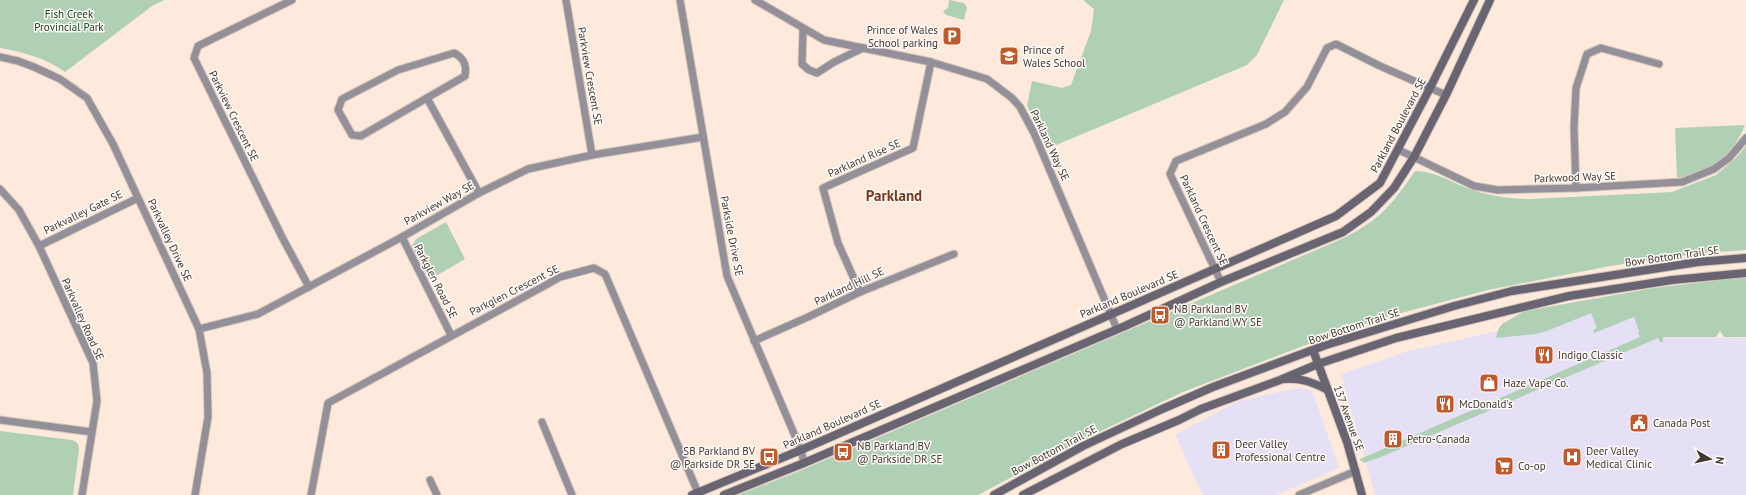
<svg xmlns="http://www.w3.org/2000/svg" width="1746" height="495" viewBox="0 0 1746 495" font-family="'PT Sans',sans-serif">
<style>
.commercial{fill:#e5e0f6}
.green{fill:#afd0b4}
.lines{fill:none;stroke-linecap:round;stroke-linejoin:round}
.street-casing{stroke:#d7c6ba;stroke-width:9}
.secondary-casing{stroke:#d7c6ba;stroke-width:10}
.street{stroke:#93909a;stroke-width:7}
.secondary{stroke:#686472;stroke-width:8}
.labels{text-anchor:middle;stroke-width:3;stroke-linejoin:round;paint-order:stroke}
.park-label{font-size:11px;fill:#12421f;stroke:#fffaf7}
.poi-label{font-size:11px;fill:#413831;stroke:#fffaf7;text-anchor:start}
.street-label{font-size:11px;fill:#413831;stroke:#fffaf7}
.district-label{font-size:15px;font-weight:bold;fill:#7a391d;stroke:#fffaf7}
</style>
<rect width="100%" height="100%" fill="#fdeadc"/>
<g class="commercial">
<path d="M1631,295L1651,337L1746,338V495H1375L1341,374L1408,351L1499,331Z"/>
<path d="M1296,388L1312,390L1339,468L1276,495H1203L1175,435L1236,402Z"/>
</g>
<g class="green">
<path d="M0,0H164L152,6L65,72C46,58 23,52 0,48Z"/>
<path d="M949,0L964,3L967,7L964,20L946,15L943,11L948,8Z"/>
<path d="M1083,0H1284L1257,55L1247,65L1049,148L1027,106L1032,81L1062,88L1071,85L1091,31L1094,9Z"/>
<path d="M1745,125C1732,156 1711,173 1677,178L1675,128Z"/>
<path d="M1746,146V250L1703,253L1610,266L1488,290L1390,316L1329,336L1183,392L1084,439L978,495H738L797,472L1344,238C1351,234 1359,230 1366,225C1386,213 1402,190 1415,171C1434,171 1449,181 1467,188C1488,196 1510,199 1531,199L1672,192L1716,175L1736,158Z"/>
<path d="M446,222L465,259L429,280L412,246L416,239Z"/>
<path d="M1746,277V337H1724L1720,331L1716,337H1663V342H1660L1658,338L1381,457L1364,463L1360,460V459L1640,337L1638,332L1639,331L1634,317L1594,333L1593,330L1597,328L1591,313L1547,331L1536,334L1496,338L1498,330L1502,324L1525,311L1654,288Z"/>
<path d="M0,431L72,440C77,442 79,444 79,450L73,495H0Z"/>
</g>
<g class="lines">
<g class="street-casing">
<g id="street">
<path d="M292,0L198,46L194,58L282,237L309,287"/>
<path d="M566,0L592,155"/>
<path d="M680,0L727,276L801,450L804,463"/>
<path d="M755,0L824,40L931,62L987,79L1012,98L1020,107L1034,133L1117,329"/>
<path d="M803,29L802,64L809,70L817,73L834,62L863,48"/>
<path d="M454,53C464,58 467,65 465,76L361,136L352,135L338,110L342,99L398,70Z"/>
<path d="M0,57L18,61L34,67L60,79L87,98L113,144L199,329L207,373L208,417L195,495"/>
<path d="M427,98L479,193"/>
<path d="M1399,150L1474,186L1498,190L1576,188L1682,182L1714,169L1729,158L1746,138"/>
<path d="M1576,188L1574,128L1576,88L1587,54L1601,48L1659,64"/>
<path d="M0,189L19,210L39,246L93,363L97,401L82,495"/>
<path d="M402,237L451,335"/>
<path d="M39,246L138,198"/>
<path d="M1221,282L1170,174L1176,161L1266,124L1285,112L1307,87L1327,48L1336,44L1380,66L1446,95"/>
<path d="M860,292L838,243L823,188L913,148L931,62"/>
<path d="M199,329L258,314L402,237L479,193L528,169L592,155L703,137"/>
<path d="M754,341L808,317L860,292L954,254"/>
<path d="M0,420L92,432"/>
<path d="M542,422L572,495"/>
<path d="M430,480L437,495"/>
<path d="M311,495L328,403L546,285L560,277L594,268L605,274L699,495"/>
<path d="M1299,495L1356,471"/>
</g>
</g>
<g class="secondary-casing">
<g id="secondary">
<path d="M1313,350L1347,442L1362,495"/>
<path d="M1285,379C1301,378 1312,382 1326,389"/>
<path d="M692,495L801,450L1336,216L1380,183L1430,88L1474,0"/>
<path d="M724,495L804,463L1125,326L1221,282L1343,232L1371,212L1394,188L1414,157L1446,95L1490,0"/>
<path d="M994,495L1083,446L1160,410L1213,387L1326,345L1454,306L1512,291L1698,262L1746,258"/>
<path d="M1023,495L1122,444L1179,420L1201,409L1280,380L1318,364L1396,338L1569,296L1672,280L1746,273"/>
</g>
</g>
<use href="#street" class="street"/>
<use href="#secondary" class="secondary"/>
</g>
<defs>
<g id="parking-square" transform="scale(1)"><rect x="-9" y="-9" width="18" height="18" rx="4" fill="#c05a2d" stroke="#fffaf7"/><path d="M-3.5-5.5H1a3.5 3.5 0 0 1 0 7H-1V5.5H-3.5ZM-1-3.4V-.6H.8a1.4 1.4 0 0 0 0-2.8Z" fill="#fff"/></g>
<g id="school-square" transform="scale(1)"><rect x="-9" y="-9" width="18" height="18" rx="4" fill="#c05a2d" stroke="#fffaf7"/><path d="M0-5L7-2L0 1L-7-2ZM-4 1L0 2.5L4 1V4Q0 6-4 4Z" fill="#fff"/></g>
<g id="bus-square" transform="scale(1)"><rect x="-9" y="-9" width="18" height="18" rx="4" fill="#c05a2d" stroke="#fffaf7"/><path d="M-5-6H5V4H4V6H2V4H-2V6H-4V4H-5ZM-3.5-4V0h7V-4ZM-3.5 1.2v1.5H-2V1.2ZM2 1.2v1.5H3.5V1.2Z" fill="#fff"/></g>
<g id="restaurant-square" transform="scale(1)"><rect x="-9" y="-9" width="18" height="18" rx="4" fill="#c05a2d" stroke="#fffaf7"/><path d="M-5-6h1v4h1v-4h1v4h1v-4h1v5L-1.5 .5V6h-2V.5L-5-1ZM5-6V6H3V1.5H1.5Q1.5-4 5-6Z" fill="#fff"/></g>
<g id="shop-square" transform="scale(1)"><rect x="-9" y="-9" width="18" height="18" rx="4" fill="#c05a2d" stroke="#fffaf7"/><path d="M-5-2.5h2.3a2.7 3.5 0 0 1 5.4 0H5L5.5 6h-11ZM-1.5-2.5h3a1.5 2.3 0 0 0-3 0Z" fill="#fff"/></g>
<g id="civic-square" transform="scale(1)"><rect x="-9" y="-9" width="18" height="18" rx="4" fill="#c05a2d" stroke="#fffaf7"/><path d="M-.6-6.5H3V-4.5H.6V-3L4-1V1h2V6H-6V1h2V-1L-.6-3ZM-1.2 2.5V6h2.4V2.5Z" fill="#fff"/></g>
<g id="building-square" transform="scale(1)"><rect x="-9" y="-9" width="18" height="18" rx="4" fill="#c05a2d" stroke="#fffaf7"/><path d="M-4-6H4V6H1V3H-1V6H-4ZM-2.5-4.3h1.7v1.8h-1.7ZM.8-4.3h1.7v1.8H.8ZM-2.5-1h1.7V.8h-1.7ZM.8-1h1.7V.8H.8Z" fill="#fff"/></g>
<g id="hospital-square" transform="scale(1)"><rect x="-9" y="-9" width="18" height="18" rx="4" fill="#c05a2d" stroke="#fffaf7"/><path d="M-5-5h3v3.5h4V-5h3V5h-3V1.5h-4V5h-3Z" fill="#fff"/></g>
<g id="supermarket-square" transform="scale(1)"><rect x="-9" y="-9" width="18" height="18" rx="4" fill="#c05a2d" stroke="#fffaf7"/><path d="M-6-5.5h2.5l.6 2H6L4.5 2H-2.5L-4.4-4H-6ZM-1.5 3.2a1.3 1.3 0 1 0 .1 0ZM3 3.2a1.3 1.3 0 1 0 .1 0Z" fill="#fff"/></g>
</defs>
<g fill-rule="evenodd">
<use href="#parking-square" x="952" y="36"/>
<use href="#school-square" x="1009" y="56"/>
<use href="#bus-square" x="1160" y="315"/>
<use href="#restaurant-square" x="1544" y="355"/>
<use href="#shop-square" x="1489" y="383"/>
<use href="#restaurant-square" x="1445" y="404"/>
<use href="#civic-square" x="1639" y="423"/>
<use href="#building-square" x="1393" y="439"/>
<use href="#building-square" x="1221" y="450"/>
<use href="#bus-square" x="843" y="452"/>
<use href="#bus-square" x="769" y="457"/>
<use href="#hospital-square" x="1572" y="457"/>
<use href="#supermarket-square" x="1504" y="466"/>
</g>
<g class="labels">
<g class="park-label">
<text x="69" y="18">Fish Creek<tspan x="69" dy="13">Provincial Park</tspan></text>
</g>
<g class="poi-label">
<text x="938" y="34" text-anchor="end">Prince of Wales<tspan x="938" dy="13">School parking</tspan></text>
<text x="1023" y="54">Prince of<tspan x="1023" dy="13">Wales School</tspan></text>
<text x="1174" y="313">NB Parkland BV<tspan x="1174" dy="13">@ Parkland WY SE</tspan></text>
<text x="1558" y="359">Indigo Classic</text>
<text x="1503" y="387">Haze Vape Co.</text>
<text x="1459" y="408">McDonald's</text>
<text x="1653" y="427">Canada Post</text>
<text x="1407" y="443">Petro-Canada</text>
<text x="1235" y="448">Deer Valley<tspan x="1235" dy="13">Professional Centre</tspan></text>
<text x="857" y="450">NB Parkland BV<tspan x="857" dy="13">@ Parkside DR SE</tspan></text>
<text x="755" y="455" text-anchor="end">SB Parkland BV<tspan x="755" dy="13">@ Parkside DR SE</tspan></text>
<text x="1586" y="455">Deer Valley<tspan x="1586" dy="13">Medical Clinic</tspan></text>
<text x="1518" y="470">Co-op</text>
</g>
<g class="street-label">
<text transform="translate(590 76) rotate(80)" y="4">Parkview Crescent SE</text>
<text transform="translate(234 116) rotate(64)" y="4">Parkview Crescent SE</text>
<text transform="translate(1398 125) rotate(-62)" y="4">Parkland Boulevard SE</text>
<text transform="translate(1050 145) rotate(65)" y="4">Parkland Way SE</text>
<text transform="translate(864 158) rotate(-24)" y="4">Parkland Rise SE</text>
<text transform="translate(1575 177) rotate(-2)" y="4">Parkwood Way SE</text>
<text transform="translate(439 203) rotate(-29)" y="4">Parkview Way SE</text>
<text transform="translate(83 212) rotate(-26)" y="4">Parkvalley Gate SE</text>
<text transform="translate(1204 220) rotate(65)" y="4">Parkland Crescent SE</text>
<text transform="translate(732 236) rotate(79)" y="4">Parkside Drive SE</text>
<text transform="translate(170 240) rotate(65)" y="4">Parkvalley Drive SE</text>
<text transform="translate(1672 256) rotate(-8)" y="4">Bow Bottom Trail SE</text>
<text transform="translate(436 281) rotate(63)" y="4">Parkglen Road SE</text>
<text transform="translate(849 286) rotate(-25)" y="4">Parkland Hill SE</text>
<text transform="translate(514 290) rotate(-27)" y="4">Parkglen Crescent SE</text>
<text transform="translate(1129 294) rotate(-23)" y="4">Parkland Boulevard SE</text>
<text transform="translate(83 319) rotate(66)" y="4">Parkvalley Road SE</text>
<text transform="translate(1354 326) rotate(-18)" y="4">Bow Bottom Trail SE</text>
<text transform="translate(1349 418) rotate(70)" y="4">137 Avenue SE</text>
<text transform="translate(832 424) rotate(-24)" y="4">Parkland Boulevard SE</text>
<text transform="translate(1054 450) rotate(-28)" y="4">Bow Bottom Trail SE</text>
</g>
<g class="district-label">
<text x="894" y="201">Parkland</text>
</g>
</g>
<g transform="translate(1710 459) rotate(99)" stroke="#fffaf7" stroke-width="3" paint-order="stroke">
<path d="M0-3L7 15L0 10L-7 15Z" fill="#413831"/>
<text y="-6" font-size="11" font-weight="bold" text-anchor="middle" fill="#413831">N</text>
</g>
</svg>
